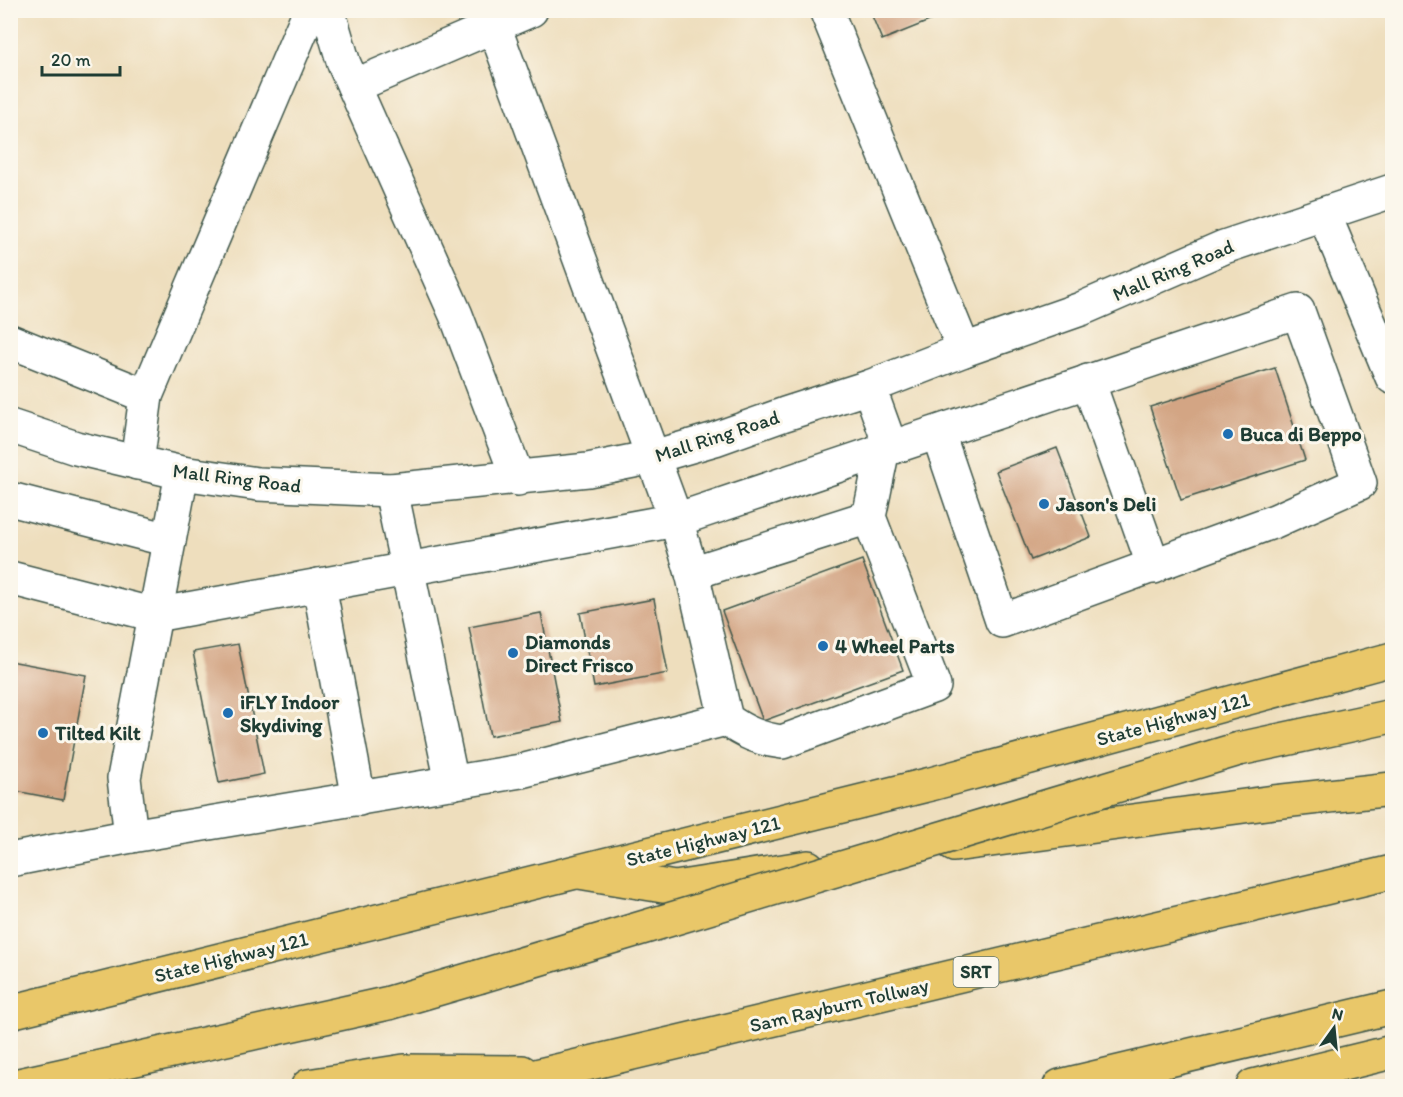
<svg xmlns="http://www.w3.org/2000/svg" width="1403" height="1097" viewBox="0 0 1403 1097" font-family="Itim,sans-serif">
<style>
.building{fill:#d3a584}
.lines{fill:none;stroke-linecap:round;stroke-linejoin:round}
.minor-casing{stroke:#3e5549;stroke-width:36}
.major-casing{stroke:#3e5549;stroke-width:36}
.highway-casing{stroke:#3e5549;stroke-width:36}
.minor{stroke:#fff;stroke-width:33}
.major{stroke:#e9c769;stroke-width:33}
.highway{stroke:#e9c769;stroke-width:33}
.highway-bridge-casing{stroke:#3e5549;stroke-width:36;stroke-linecap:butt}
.highway-bridge{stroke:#e9c769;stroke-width:33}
.poi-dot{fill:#1f6fb2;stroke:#fbf7ec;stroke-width:2}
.labels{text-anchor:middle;stroke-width:6;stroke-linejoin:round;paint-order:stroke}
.shield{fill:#fbf7ec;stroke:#61756b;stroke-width:1.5}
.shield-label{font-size:18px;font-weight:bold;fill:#1f3d34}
.street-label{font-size:20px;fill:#1f3d34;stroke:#fbf7ec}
.poi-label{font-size:20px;font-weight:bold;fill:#1f3d34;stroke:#fbf7ec;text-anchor:start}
</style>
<rect width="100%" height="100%" fill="#fbf7ec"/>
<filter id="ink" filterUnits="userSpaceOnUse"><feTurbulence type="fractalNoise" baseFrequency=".0167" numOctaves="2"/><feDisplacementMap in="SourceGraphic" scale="12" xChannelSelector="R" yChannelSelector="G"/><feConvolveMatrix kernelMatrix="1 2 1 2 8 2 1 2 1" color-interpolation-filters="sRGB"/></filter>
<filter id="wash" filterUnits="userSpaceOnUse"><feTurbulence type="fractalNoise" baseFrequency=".008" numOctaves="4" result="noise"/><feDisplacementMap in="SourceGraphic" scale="24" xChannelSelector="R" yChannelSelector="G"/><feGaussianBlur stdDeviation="1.35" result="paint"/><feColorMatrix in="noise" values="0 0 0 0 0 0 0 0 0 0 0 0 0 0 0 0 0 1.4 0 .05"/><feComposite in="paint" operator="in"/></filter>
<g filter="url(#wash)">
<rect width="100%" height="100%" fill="#eedebd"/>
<g id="blocks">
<g class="building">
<path d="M870,11H954L882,40Z"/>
<path d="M1275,368L1305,460L1181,500L1150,407Z"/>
<path d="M1057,448L1091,537L1031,560L996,471Z"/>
<path d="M862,560L903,670L763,721L722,611Z"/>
<path d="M654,599L668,673L594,687L580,613Z"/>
<path d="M541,613L562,722L490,736L469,627Z"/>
<path d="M238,644L264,774L219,783L193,652Z"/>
<path d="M10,661L86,675L63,800L10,790Z"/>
</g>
</g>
</g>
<g filter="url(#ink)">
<use href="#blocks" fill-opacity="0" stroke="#3e5549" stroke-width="1.5"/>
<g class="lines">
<g class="minor-casing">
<g id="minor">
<path d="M328,10L344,64L456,315L518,479"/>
<path d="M826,10L964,350"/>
<path d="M494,26L676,520L692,573L726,719C745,733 760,739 782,742L934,686L869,517L886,434L869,387"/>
<path d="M354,86L531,10"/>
<path d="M1324,214L1392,377"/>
<path d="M10,341L146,396"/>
<path d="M1088,381L1154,567"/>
<path d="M10,426L76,448L182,473L258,484L391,490L588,470L653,457L715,439L785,414L869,387L964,350L1081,309L1224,247L1392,191"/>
<path d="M137,463L146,396L310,10"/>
<path d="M391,490L452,783"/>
<path d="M10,499L169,540"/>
<path d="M692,573L869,517"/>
<path d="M10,578L155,615L676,520L1298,311L1360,483L1275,521L1002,621L938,433"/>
<path d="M319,585L359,799"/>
<path d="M131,836L124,778L182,473"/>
<path d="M10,860L131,836L521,771L726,719"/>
</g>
</g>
<g class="major-casing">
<path id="major" d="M10,1012L931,784L1392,659"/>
</g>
<g class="highway-casing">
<g id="highway">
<path d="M1239,749L1392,716"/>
<path d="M954,845L1274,802L1392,789"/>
<path d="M579,872L675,888L808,867"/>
<path d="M14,1086L389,1003L478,977"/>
<path d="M308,1086L404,1071L522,1072"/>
<path d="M494,1086L1392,872"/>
<path d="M1060,1086L1392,1007"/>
<path d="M1253,1086L1392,1052"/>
</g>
</g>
<use href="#minor" class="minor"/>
<use href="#major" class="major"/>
<use href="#highway" class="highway"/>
<g class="highway-bridge-casing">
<path id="highway-bridge" d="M478,977L1239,749"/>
</g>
<use href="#highway-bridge" class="highway-bridge"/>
</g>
</g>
<g class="poi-dot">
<circle cx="1228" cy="434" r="6"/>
<circle cx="1044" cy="504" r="6"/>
<circle cx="823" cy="646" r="6"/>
<circle cx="513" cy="653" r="6"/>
<circle cx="228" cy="713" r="6"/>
<circle cx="43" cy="733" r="6"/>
</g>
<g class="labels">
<rect class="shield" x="953.5" y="957" width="45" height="30" rx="4.5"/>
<g class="shield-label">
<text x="976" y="978">SRT</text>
</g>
<g class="street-label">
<text transform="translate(1173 270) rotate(-23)" y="7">Mall Ring Road</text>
<text transform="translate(717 436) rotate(-18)" y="7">Mall Ring Road</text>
<text transform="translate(237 478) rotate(7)" y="7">Mall Ring Road</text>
<text transform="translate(1173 719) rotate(-15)" y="7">State Highway 121</text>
<text transform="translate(703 841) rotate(-14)" y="7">State Highway 121</text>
<text transform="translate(231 957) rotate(-14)" y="7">State Highway 121</text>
<text transform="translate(839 1005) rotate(-13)" y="7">Sam Rayburn Tollway</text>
</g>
<g class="poi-label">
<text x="1240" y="441">Buca di Beppo</text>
<text x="1056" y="511">Jason's Deli</text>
<text x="525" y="649">Diamonds<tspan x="525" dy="23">Direct Frisco</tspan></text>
<text x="835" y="653">4 Wheel Parts</text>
<text x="240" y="709">iFLY Indoor<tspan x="240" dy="23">Skydiving</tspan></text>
<text x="55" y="740">Tilted Kilt</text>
</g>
</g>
<rect width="1403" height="1097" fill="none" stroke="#fbf7ec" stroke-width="36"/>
<g transform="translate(1334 1028) rotate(15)" stroke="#fbf7ec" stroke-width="4.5" paint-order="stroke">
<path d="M0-4.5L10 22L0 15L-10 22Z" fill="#1f3d34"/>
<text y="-9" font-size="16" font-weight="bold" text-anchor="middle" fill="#1f3d34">N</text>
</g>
<path d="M42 66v9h78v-9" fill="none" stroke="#1f3d34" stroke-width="3"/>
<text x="51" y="66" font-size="18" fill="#1f3d34" stroke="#fbf7ec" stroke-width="4.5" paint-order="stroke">20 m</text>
</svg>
